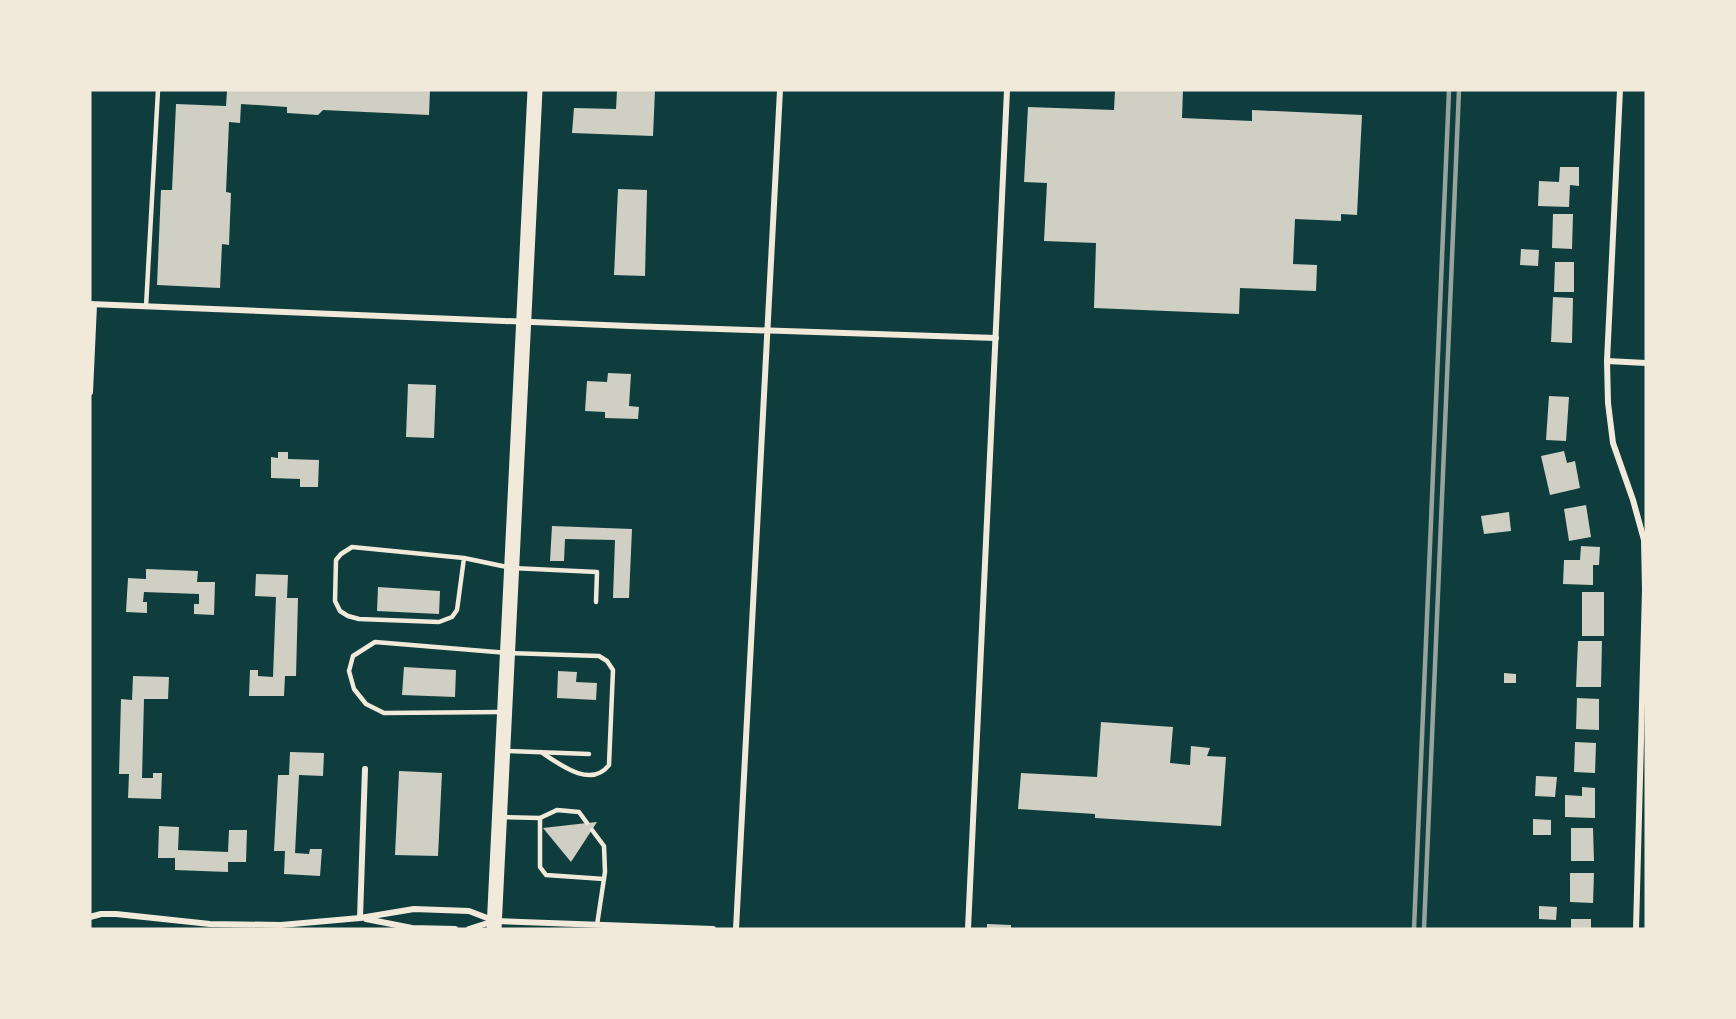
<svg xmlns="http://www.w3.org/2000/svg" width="1736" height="1019" viewBox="0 0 1736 1019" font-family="Literata,serif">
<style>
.building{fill:#cfcfc3}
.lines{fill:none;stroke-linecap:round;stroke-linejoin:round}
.service{stroke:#f1e9da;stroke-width:4.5}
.minor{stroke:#f1e9da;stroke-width:6}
.primary{stroke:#f1e9da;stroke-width:15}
.rail{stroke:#97a49c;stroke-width:4.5}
</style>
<rect width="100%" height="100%" fill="#0f3d3e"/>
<g class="building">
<path d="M227,90H430L429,115L323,110L318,115L287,113V107L241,104L240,123L229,122L226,192L231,193L229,245L222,244L220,288L157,285L161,190H172L176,104L226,106Z"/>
<path d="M617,90H655L653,136L572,133L574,108L616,109Z"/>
<path d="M1115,90H1183L1182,118L1252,121V110L1362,115L1357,215L1341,214V221L1295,219L1293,264L1317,265L1316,291L1240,288L1239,314L1094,308L1096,243L1044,241L1047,183L1024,182L1028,107L1114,110Z"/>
<path d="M1560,167H1579V186L1570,185L1569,207L1538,206L1539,181L1559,182Z"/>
<path d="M618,189L647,190L645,276L614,275Z"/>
<path d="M1553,214H1573L1572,249L1552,248Z"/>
<path d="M1521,249L1539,250L1538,266L1520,265Z"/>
<path d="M1555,262H1574V292H1554Z"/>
<path d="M1553,297L1573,298L1572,343L1551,342Z"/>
<path d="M608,373L631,374L629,406L639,407L638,419L605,418V412L585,411L587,381L607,382Z"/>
<path d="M408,384L436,385L434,438L406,437Z"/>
<path d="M1549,396L1569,397L1566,441L1546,440Z"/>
<path d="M1564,451L1567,463L1575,461L1580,488L1550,495L1541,456Z"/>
<path d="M278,452H288V459L319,460L318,487H300V479L271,478V457L278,458Z"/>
<path d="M1586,505L1591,537L1569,541L1564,509Z"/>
<path d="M1509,512L1511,531L1484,534L1481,516Z"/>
<path d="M552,526L632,529L629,598H613L615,540L565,539L564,561H550Z"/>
<path d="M1581,546L1600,547L1599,565H1593V585L1563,584L1564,560H1580Z"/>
<path d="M146,569L198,571L197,582H215L214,615L194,614V604H199V594L144,592L143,602H147V613L126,612L128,578L146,579Z"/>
<path d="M256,574L288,575L287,598H298L296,676H285L284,696H249L250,670H258V676L273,677L276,597L255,596Z"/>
<path d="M378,587L440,591L439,614L377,611Z"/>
<rect x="1582" y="592" width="22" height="44"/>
<path d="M1578,641H1602L1601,687H1576Z"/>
<path d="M404,667L456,670L455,697L402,695Z"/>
<path d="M558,671L577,672L576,682L597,683L596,700L557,698Z"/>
<path d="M1504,673L1516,674V683H1504Z"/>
<path d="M133,676L169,677L168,699H144L142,778H153V773H162L161,799L128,798L129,774H119L121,699L132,700Z"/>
<path d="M1577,698L1599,699V730L1576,729Z"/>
<path d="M1101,722L1173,727L1170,763L1190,765L1191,746L1210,748L1207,756L1226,757L1221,826L1095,818V814L1018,809L1021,773L1097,777Z"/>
<path d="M1575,742L1596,743L1595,773L1574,772Z"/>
<path d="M290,752L324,753L323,776L299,775L295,853L309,854L310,849H322L320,876L284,874L285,851H274L278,775H289Z"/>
<path d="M399,771L442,773L438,856L395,855Z"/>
<path d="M1536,776L1557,777L1555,797L1535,796Z"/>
<path d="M1582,787L1595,788V818L1565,817V795L1582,796Z"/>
<path d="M1533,819L1551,820V835H1533Z"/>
<path d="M597,822L571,862L543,828L587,823Z"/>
<path d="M159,826L179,827L178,850L228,852L229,830H247L246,862H228V872L175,870V858H158Z"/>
<path d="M1571,828H1593L1594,861H1571Z"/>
<path d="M1570,873H1594L1593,903L1570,902Z"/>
<path d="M1539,906L1557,907L1556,920L1539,919Z"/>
<rect x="1571" y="919" width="20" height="10"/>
<path d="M987,924L1011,925V929H987Z"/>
</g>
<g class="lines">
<g class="service">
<path d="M146,307L158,90"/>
<path d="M464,558L457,610L452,617L439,622L359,619L348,616L340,611L335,601L336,560L341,554L352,547L464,558L512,568L597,572L596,602"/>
<path d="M502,712L384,713L366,704L354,689L349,671L353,656L375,642L508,653L599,656L607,661L613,670L609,765C591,789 559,764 541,752"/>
<path d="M506,751L589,754"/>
<path d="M501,817L540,818L557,810L579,812L587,823"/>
<path d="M540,818V867L546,875L604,879"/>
<path d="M592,830L604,846L605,872L597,925"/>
</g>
<g class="minor">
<path d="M1620,90L1607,361L1608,403L1613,443L1633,500L1644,540L1645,590L1636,929"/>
<path d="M90,304L629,326L996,338"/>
<path d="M1607,361L1646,363"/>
<path d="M90,392L94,305"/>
<path d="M90,917L101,914H116L210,924L281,925L360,918L414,909L469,911L495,921L713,929"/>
<path d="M360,918L365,769"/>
<path d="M366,919L412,928L455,929"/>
<path d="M469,929L494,921"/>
<path d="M736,929L780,90"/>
<path d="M968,929L1007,90"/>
</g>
<path class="primary" d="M494,929L535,90"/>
<g class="rail">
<path d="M1414,929L1449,90"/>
<path d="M1424,929L1459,90"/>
</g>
</g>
<rect width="1736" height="1019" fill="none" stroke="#f1e9da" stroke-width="183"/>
</svg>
